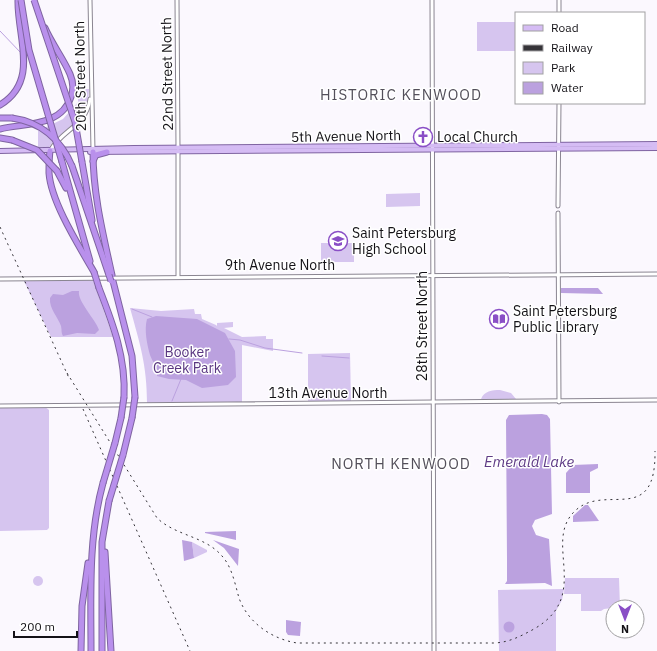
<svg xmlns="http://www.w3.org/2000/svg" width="657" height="651" viewBox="0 0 657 651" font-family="'IBM Plex Sans',sans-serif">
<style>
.green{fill:#d6c5ef}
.water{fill:#bba1df}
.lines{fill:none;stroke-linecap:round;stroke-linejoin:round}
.stream{stroke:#bba1df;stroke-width:1}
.minor-casing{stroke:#8a8591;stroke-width:5}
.major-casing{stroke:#7f64a1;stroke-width:6}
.highway-casing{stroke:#7f64a1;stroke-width:7}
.minor{stroke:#fff;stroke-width:3}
.major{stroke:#d5bcf4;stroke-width:4}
.highway{stroke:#b990ec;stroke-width:5}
.rail{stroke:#353338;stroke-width:1;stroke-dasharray:2 4;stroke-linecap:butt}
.highway-bridge-casing{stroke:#7f64a1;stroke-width:7;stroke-linecap:butt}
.highway-bridge{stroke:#b990ec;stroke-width:5}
.labels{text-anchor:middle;stroke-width:3;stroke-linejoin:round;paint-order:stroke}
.street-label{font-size:14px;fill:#141217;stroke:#fff}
.poi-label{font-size:14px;fill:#141217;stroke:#fff;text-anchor:start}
.park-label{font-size:14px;fill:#593680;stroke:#fff}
.neighbourhood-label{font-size:15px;letter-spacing:1px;fill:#534f5a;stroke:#fff}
.water-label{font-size:15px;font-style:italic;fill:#5f3c86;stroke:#fff}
</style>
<rect width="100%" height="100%" fill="#fbf8fe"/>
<g class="green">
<rect x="477" y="22" width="38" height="29"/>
<path d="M78,89H89C88,126 68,123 49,147H38V131L63,119L78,102Z"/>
<path d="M420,193V206L386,207V194Z"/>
<rect x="321" y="243" width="33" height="19"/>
<path d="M93,280L113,337H51L24,281Z"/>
<path d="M130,308L161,311L194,309L195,314H201L202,319L216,325L217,326V323L233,322V327L224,328L242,337L266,336V339H273V351L242,345V402L147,403C147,365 140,344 130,308Z"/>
<path d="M350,353L351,402L308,401V354Z"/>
<path d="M500,390L511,393L516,399H481C484,391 492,390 500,390Z"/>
<path d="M0,408L45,407L49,410V528L47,530L0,531Z"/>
<path d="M192,542L207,550V552L194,558Z"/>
<circle cx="38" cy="581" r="5"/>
<path d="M565,578H619L620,607L604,609L601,611H581V594H564Z"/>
<path d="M564,589L562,600L556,611V651H499L498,590Z"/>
</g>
<g class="water">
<path d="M561,288H598L603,294L561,293Z"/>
<path d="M72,291H79C77,301 96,320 99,330L95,334L77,333L63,336C61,332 62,331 61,326C58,317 49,309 50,298L53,294L63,295Z"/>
<path d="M156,316L197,319L225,333L235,351L236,377L228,385L202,388L186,380L169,379L157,376C157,366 153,363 150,355C147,344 144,330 147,319Z"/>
<path d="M509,415L542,414L547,415L550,419L552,514L535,520L532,526L536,535L549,539L552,586L545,583L505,584L507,581V560L506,420Z"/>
<path d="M598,464V468L590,472V493H566V473L573,465Z"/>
<path d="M585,505H588L599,521L573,522V516Z"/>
<path d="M236,531V540L205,533V532Z"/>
<path d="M182,540L192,542L194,558L184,561Z"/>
<path d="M213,540L239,549L238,566L224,548Z"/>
<path d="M286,620L301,622L300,636L288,635L286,632Z"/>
<circle cx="509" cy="627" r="5.5"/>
</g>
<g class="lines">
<g class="stream">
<path d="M0,31L21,53"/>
<path d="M132,309L152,317"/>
<path d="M229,339L240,340L265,348L302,353"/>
<path d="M322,356L349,358"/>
<path d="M172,401L181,379"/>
</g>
<g class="minor-casing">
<g id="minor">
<path d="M90,0L93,150"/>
<path d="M177,0L178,148"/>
<path d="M432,0L434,651"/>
<path d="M559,0V13"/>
<path d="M50,151C62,129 86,127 90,99"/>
<path d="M558,206L559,103"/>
<path d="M558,213L559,402"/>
<path d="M178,277V151"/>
<path d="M0,279L657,274"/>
<path d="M0,406L657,400"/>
</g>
</g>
<g class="major-casing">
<g id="major">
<path d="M0,151L134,148L657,144"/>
<path d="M90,152L657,148"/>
</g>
</g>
<g class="highway-casing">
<g id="highway">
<path d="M0,105C40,81 17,37 18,0"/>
<path d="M0,118H12"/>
<path d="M0,129C25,123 61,127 71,97C74,89 73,81 70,74C63,58 52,44 45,28"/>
<path d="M0,138L12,140"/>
<path d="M50,151C49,158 49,166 49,173C51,202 79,246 94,272"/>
<path d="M93,152C93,194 103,234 112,275"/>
<path d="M93,161L96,155L107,152"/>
<path d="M62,162L90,261"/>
<path d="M82,162L92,220"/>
<path d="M72,166L109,275"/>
<path d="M57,171L66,188"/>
<path d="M113,281L132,356L135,397"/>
<path d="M99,288C113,324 126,358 124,397"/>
<path d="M115,443L121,418"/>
<path d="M123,455L132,418"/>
<path d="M105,552L111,651"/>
<path d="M81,651L82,606L88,563"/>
<path d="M91,651C91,594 88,538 103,483"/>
<path d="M102,651V542L109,501"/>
</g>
</g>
<use href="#minor" class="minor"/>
<use href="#major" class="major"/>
<use href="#highway" class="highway"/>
<g class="rail">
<path d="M0,227L69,378"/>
<path d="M67,373L157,518C176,536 205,536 222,556C232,567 235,584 239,598C248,623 272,639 297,643H495C510,642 521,636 534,629C593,595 541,541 576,510C606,483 656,527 655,451"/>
<path d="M83,409L190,651"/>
</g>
<g class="highway-bridge-casing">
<g id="highway-bridge">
<path d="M21,0L29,50L62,162"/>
<path d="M34,0L75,122L82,162"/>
<path d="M12,118C41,122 61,140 72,166"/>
<path d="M12,140L37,150L57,171"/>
<path d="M94,272L99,288"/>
<path d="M109,275L111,281"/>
<path d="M121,418L124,397"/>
<path d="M132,418L135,397"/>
<path d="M103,483L115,443"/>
<path d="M109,501L123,455"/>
</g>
</g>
<use href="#highway-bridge" class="highway-bridge"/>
</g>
<defs>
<g id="church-ring" transform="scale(1)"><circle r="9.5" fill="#fff" stroke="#8a4fc6" stroke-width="1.5"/><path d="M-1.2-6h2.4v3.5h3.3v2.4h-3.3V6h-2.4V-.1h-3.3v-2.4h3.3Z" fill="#8a4fc6"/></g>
<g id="school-ring" transform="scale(1)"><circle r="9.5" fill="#fff" stroke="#8a4fc6" stroke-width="1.5"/><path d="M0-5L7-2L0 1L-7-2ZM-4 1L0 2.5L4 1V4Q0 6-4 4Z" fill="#8a4fc6"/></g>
<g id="library-ring" transform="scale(1)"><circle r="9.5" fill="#fff" stroke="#8a4fc6" stroke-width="1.5"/><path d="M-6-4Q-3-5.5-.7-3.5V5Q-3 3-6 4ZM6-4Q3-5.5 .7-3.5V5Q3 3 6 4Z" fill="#8a4fc6"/></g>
</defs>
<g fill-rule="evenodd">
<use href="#church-ring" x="423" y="137"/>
<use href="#school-ring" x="338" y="241"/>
<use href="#library-ring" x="499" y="319"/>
</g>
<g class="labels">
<g class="street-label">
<text transform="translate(167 74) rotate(-91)" y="5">22nd Street North</text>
<text transform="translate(80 76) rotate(-91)" y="5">20th Street North</text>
<text transform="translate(346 136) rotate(-1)" y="5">5th Avenue North</text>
<text x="280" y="270">9th Avenue North</text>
<text transform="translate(422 326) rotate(-90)" y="5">28th Street North</text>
<text x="328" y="398">13th Avenue North</text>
</g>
<g class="poi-label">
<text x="437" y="142">Local Church</text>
<text x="352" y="238">Saint Petersburg<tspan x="352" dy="16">High School</tspan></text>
<text x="513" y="316">Saint Petersburg<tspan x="513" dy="16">Public Library</tspan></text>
</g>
<g class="park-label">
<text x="187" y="357">Booker<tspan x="187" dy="16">Creek Park</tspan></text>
</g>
<g class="neighbourhood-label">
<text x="401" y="100">HISTORIC KENWOOD</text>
<text x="401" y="469">NORTH KENWOOD</text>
</g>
<g class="water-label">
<text x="529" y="467">Emerald Lake</text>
</g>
</g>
<rect x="515" y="12" width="130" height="92" fill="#ffffff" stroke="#a1a0a2"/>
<rect x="523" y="25" width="20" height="6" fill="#d5bcf4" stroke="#a1a0a2"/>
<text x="551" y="32" font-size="12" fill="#141217">Road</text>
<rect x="523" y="45" width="20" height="6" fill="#353338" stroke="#a1a0a2"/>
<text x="551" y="52" font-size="12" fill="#141217">Railway</text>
<rect x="523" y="62" width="20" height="12" fill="#d6c5ef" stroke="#a1a0a2"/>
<text x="551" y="72" font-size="12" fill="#141217">Park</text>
<rect x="523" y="82" width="20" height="12" fill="#bba1df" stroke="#a1a0a2"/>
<text x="551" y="92" font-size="12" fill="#141217">Water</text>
<g transform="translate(625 619) rotate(180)"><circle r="19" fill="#ffffff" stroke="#a1a0a2"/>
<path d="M0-3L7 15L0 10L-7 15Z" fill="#8a4fc6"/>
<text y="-6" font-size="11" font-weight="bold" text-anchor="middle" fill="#141217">N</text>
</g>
<path d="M14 631v6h63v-6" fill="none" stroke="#141217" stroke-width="2"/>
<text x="20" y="631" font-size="12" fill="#141217" stroke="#ffffff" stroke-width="3" paint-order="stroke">200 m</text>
</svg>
